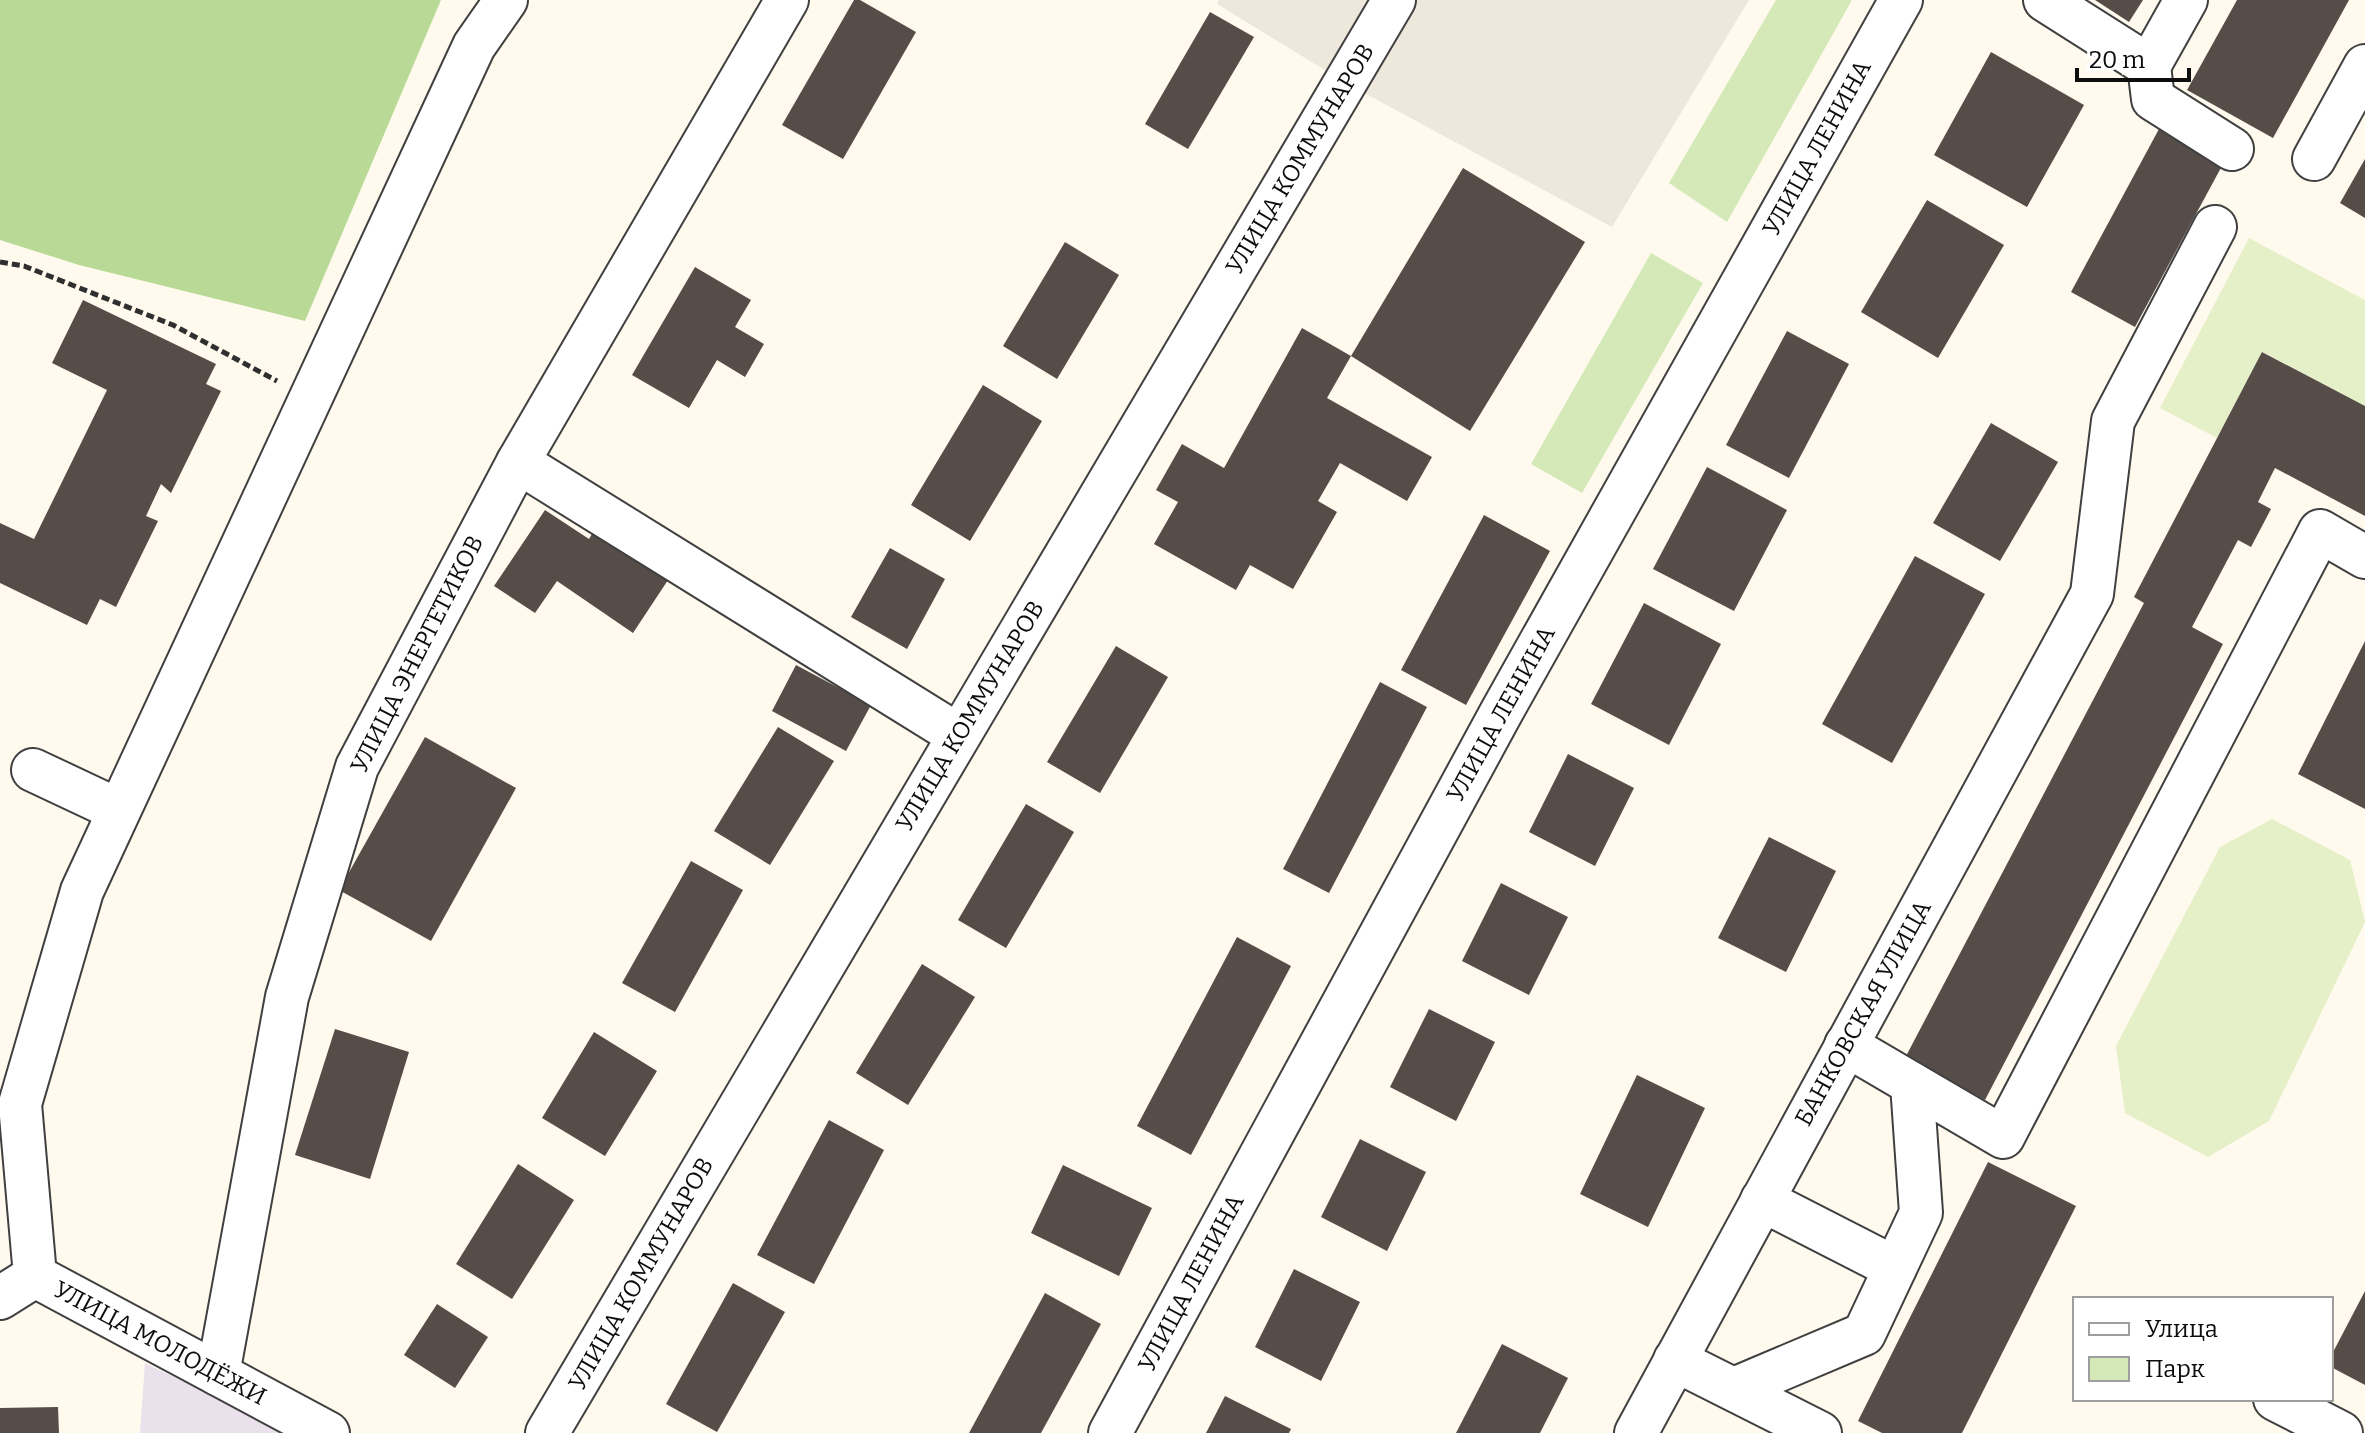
<svg xmlns="http://www.w3.org/2000/svg" width="2365" height="1433" viewBox="0 0 2365 1433" font-family="Bitter,serif">
<style>
.industrial{fill:#eae1ec}
.green{fill:#d4e9b7}
.forest{fill:#b9da96}
.pitch{fill:#e5f0c8}
.plaza{fill:#eee8dc}
.building{fill:#564d49}
.lines{fill:none;stroke-linecap:round;stroke-linejoin:round}
.minor-casing{stroke:#404040;stroke-width:46}
.path{stroke:#2f2f2f;stroke-width:5;stroke-dasharray:8 4;stroke-linecap:butt}
.minor{stroke:#fff;stroke-width:42}
.labels{text-anchor:middle;stroke-width:8;stroke-linejoin:round;paint-order:stroke}
.street-label{font-size:24px;fill:#0d0d0d;stroke:#fff}
</style>
<rect width="100%" height="100%" fill="#fffaed"/>
<path class="industrial" d="M145,1363L289,1433H140Z"/>
<g class="green">
<path d="M1776,0H1852L1727,222L1669,183Z"/>
<path d="M1651,253L1703,283L1582,493L1531,464Z"/>
</g>
<path class="forest" d="M0,0H441L305,321L79,265L0,240Z"/>
<g class="pitch">
<path d="M2249,238L2365,300V406L2263,352L2217,438L2160,408Z"/>
<path d="M2272,819L2350,860L2365,922L2269,1121L2208,1157L2125,1113L2116,1046L2220,847Z"/>
</g>
<path class="plaza" d="M1219,0H1749L1612,227L1346,83L1217,4Z"/>
<g class="building">
<path d="M854,0H860L916,32L843,159L782,125Z"/>
<path d="M2095,0H2143L2129,22Z"/>
<path d="M2237,0H2349L2273,138L2187,90Z"/>
<path d="M1210,12L1254,37L1188,149L1145,124Z"/>
<path d="M1991,52L2084,105L2027,207L1934,155Z"/>
<path d="M2159,129L2223,164L2135,327L2071,292Z"/>
<path d="M2365,159V218L2340,203Z"/>
<path d="M1463,168L1585,242L1470,431L1351,356Z"/>
<path d="M1927,200L2004,245L1938,358L1861,312Z"/>
<path d="M1065,242L1119,275L1057,379L1003,346Z"/>
<path d="M695,267L751,300L735,327L764,344L745,377L717,360L689,408L632,375Z"/>
<path d="M83,300L216,364L206,384L221,391L171,493L161,484L146,516L158,521L116,607L100,599L87,625L0,583V523L34,539L107,390L52,363Z"/>
<path d="M1302,328L1351,356L1327,398L1432,457L1407,501L1340,463L1318,501L1337,512L1293,589L1250,565L1236,590L1154,544L1178,502L1156,490L1182,444L1224,468Z"/>
<path d="M1787,331L1849,364L1789,478L1726,445Z"/>
<path d="M2262,352L2365,406V516L2275,468L2258,502L2271,509L2251,547L2238,540L2192,627L2223,644L1985,1100L1905,1058L2144,603L2134,597Z"/>
<path d="M983,385L1042,421L970,541L911,505Z"/>
<path d="M1991,423L2058,462L2000,561L1933,523Z"/>
<path d="M1707,467L1787,510L1734,611L1653,569Z"/>
<path d="M545,510L589,539L596,527L670,577L633,633L557,581L535,613L494,586Z"/>
<path d="M1484,515L1550,551L1466,705L1401,670Z"/>
<path d="M890,548L945,579L907,649L851,617Z"/>
<path d="M1915,556L1985,594L1892,763L1822,724Z"/>
<path d="M1644,603L1721,644L1669,745L1591,704Z"/>
<path d="M2365,641V809L2298,774Z"/>
<path d="M1116,646L1168,677L1100,793L1047,762Z"/>
<path d="M796,665L871,705L846,751L772,711Z"/>
<path d="M1380,682L1427,707L1329,893L1283,869Z"/>
<path d="M778,727L834,761L770,865L714,831Z"/>
<path d="M425,737L516,788L431,941L339,890Z"/>
<path d="M1568,754L1634,788L1595,866L1529,832Z"/>
<path d="M1026,804L1074,832L1006,948L958,920Z"/>
<path d="M1769,837L1836,871L1786,972L1718,938Z"/>
<path d="M691,861L743,890L675,1012L622,983Z"/>
<path d="M1501,883L1568,917L1529,995L1462,961Z"/>
<path d="M1237,937L1291,966L1191,1155L1137,1126Z"/>
<path d="M922,964L975,997L908,1105L856,1073Z"/>
<path d="M1429,1009L1495,1042L1456,1121L1390,1087Z"/>
<path d="M335,1029L409,1052L370,1179L295,1155Z"/>
<path d="M594,1032L657,1071L605,1156L542,1118Z"/>
<path d="M1637,1075L1705,1108L1648,1227L1580,1194Z"/>
<path d="M829,1120L884,1150L814,1284L757,1255Z"/>
<path d="M1360,1139L1426,1172L1387,1251L1321,1217Z"/>
<path d="M1988,1162L2076,1206L1962,1433H1882L1858,1421Z"/>
<path d="M518,1164L574,1200L512,1299L456,1264Z"/>
<path d="M1063,1165L1152,1208L1119,1276L1031,1233Z"/>
<path d="M1294,1269L1360,1302L1321,1381L1255,1347Z"/>
<path d="M733,1283L785,1312L717,1432L666,1404Z"/>
<path d="M2365,1291V1385L2331,1367V1356Z"/>
<path d="M1045,1293L1101,1324L1041,1433H969Z"/>
<path d="M437,1304L488,1337L455,1388L404,1355Z"/>
<path d="M1502,1344L1568,1378L1540,1433H1456Z"/>
<path d="M1225,1396L1291,1429L1289,1433H1206Z"/>
<path d="M58,1407L59,1433H0V1408Z"/>
</g>
<g class="lines">
<g class="minor-casing">
<g id="minor">
<path d="M2045,0L2149,66L2153,99L2232,149"/>
<path d="M2149,66L2186,0"/>
<path d="M2314,159L2365,66"/>
<path d="M518,462L958,735"/>
<path d="M33,770L118,810"/>
<path d="M1846,1045L2003,1137L2320,531L2365,557"/>
<path d="M1762,1200L1895,1268"/>
<path d="M35,1276L20,1104L82,891L474,46L506,0"/>
<path d="M35,1276L328,1433"/>
<path d="M0,1298L35,1276"/>
<path d="M1675,1360L1820,1433"/>
<path d="M218,1374L287,997L357,767L518,462L787,0"/>
<path d="M1734,1389L1864,1334L1921,1213L1912,1084"/>
<path d="M2275,1399L2341,1433"/>
<path d="M547,1433L1394,0"/>
<path d="M1110,1433L1502,711L1901,0"/>
<path d="M1636,1433L2092,594L2113,421L2215,227"/>
</g>
</g>
<path class="path" d="M0,262L24,266L173,325L277,381"/>
<use href="#minor" class="minor"/>
</g>
<g class="labels">
<g class="street-label">
<text transform="translate(1817 148) rotate(-61)" y="8">УЛИЦА ЛЕНИНА</text>
<text transform="translate(1300 159) rotate(-59)" y="8">УЛИЦА КОММУНАРОВ</text>
<text transform="translate(417 654) rotate(-63)" y="8">УЛИЦА ЭНЕРГЕТИКОВ</text>
<text transform="translate(1501 714) rotate(-61)" y="8">УЛИЦА ЛЕНИНА</text>
<text transform="translate(970 716) rotate(-59)" y="8">УЛИЦА КОММУНАРОВ</text>
<text transform="translate(1863 1013) rotate(-61)" y="8">БАНКОВСКАЯ УЛИЦА</text>
<text transform="translate(641 1274) rotate(-60)" y="8">УЛИЦА КОММУНАРОВ</text>
<text transform="translate(1191 1283) rotate(-62)" y="8">УЛИЦА ЛЕНИНА</text>
<text transform="translate(160 1343) rotate(28)" y="8">УЛИЦА МОЛОДЁЖИ</text>
</g>
</g>
<rect x="2073" y="1297" width="260" height="104" fill="#ffffff" stroke="#9e9e9e" stroke-width="2"/>
<rect x="2089" y="1323" width="40" height="12" fill="#ffffff" stroke="#9e9e9e" stroke-width="2"/>
<text x="2145" y="1337" font-size="24" fill="#0d0d0d">Улица</text>
<rect x="2089" y="1357" width="40" height="24" fill="#d4e9b7" stroke="#9e9e9e" stroke-width="2"/>
<text x="2145" y="1377" font-size="24" fill="#0d0d0d">Парк</text>
<path d="M2077 68v12h112v-12" fill="none" stroke="#0d0d0d" stroke-width="4"/>
<text x="2089" y="68" font-size="24" fill="#0d0d0d" stroke="#ffffff" stroke-width="6" paint-order="stroke">20 m</text>
</svg>
